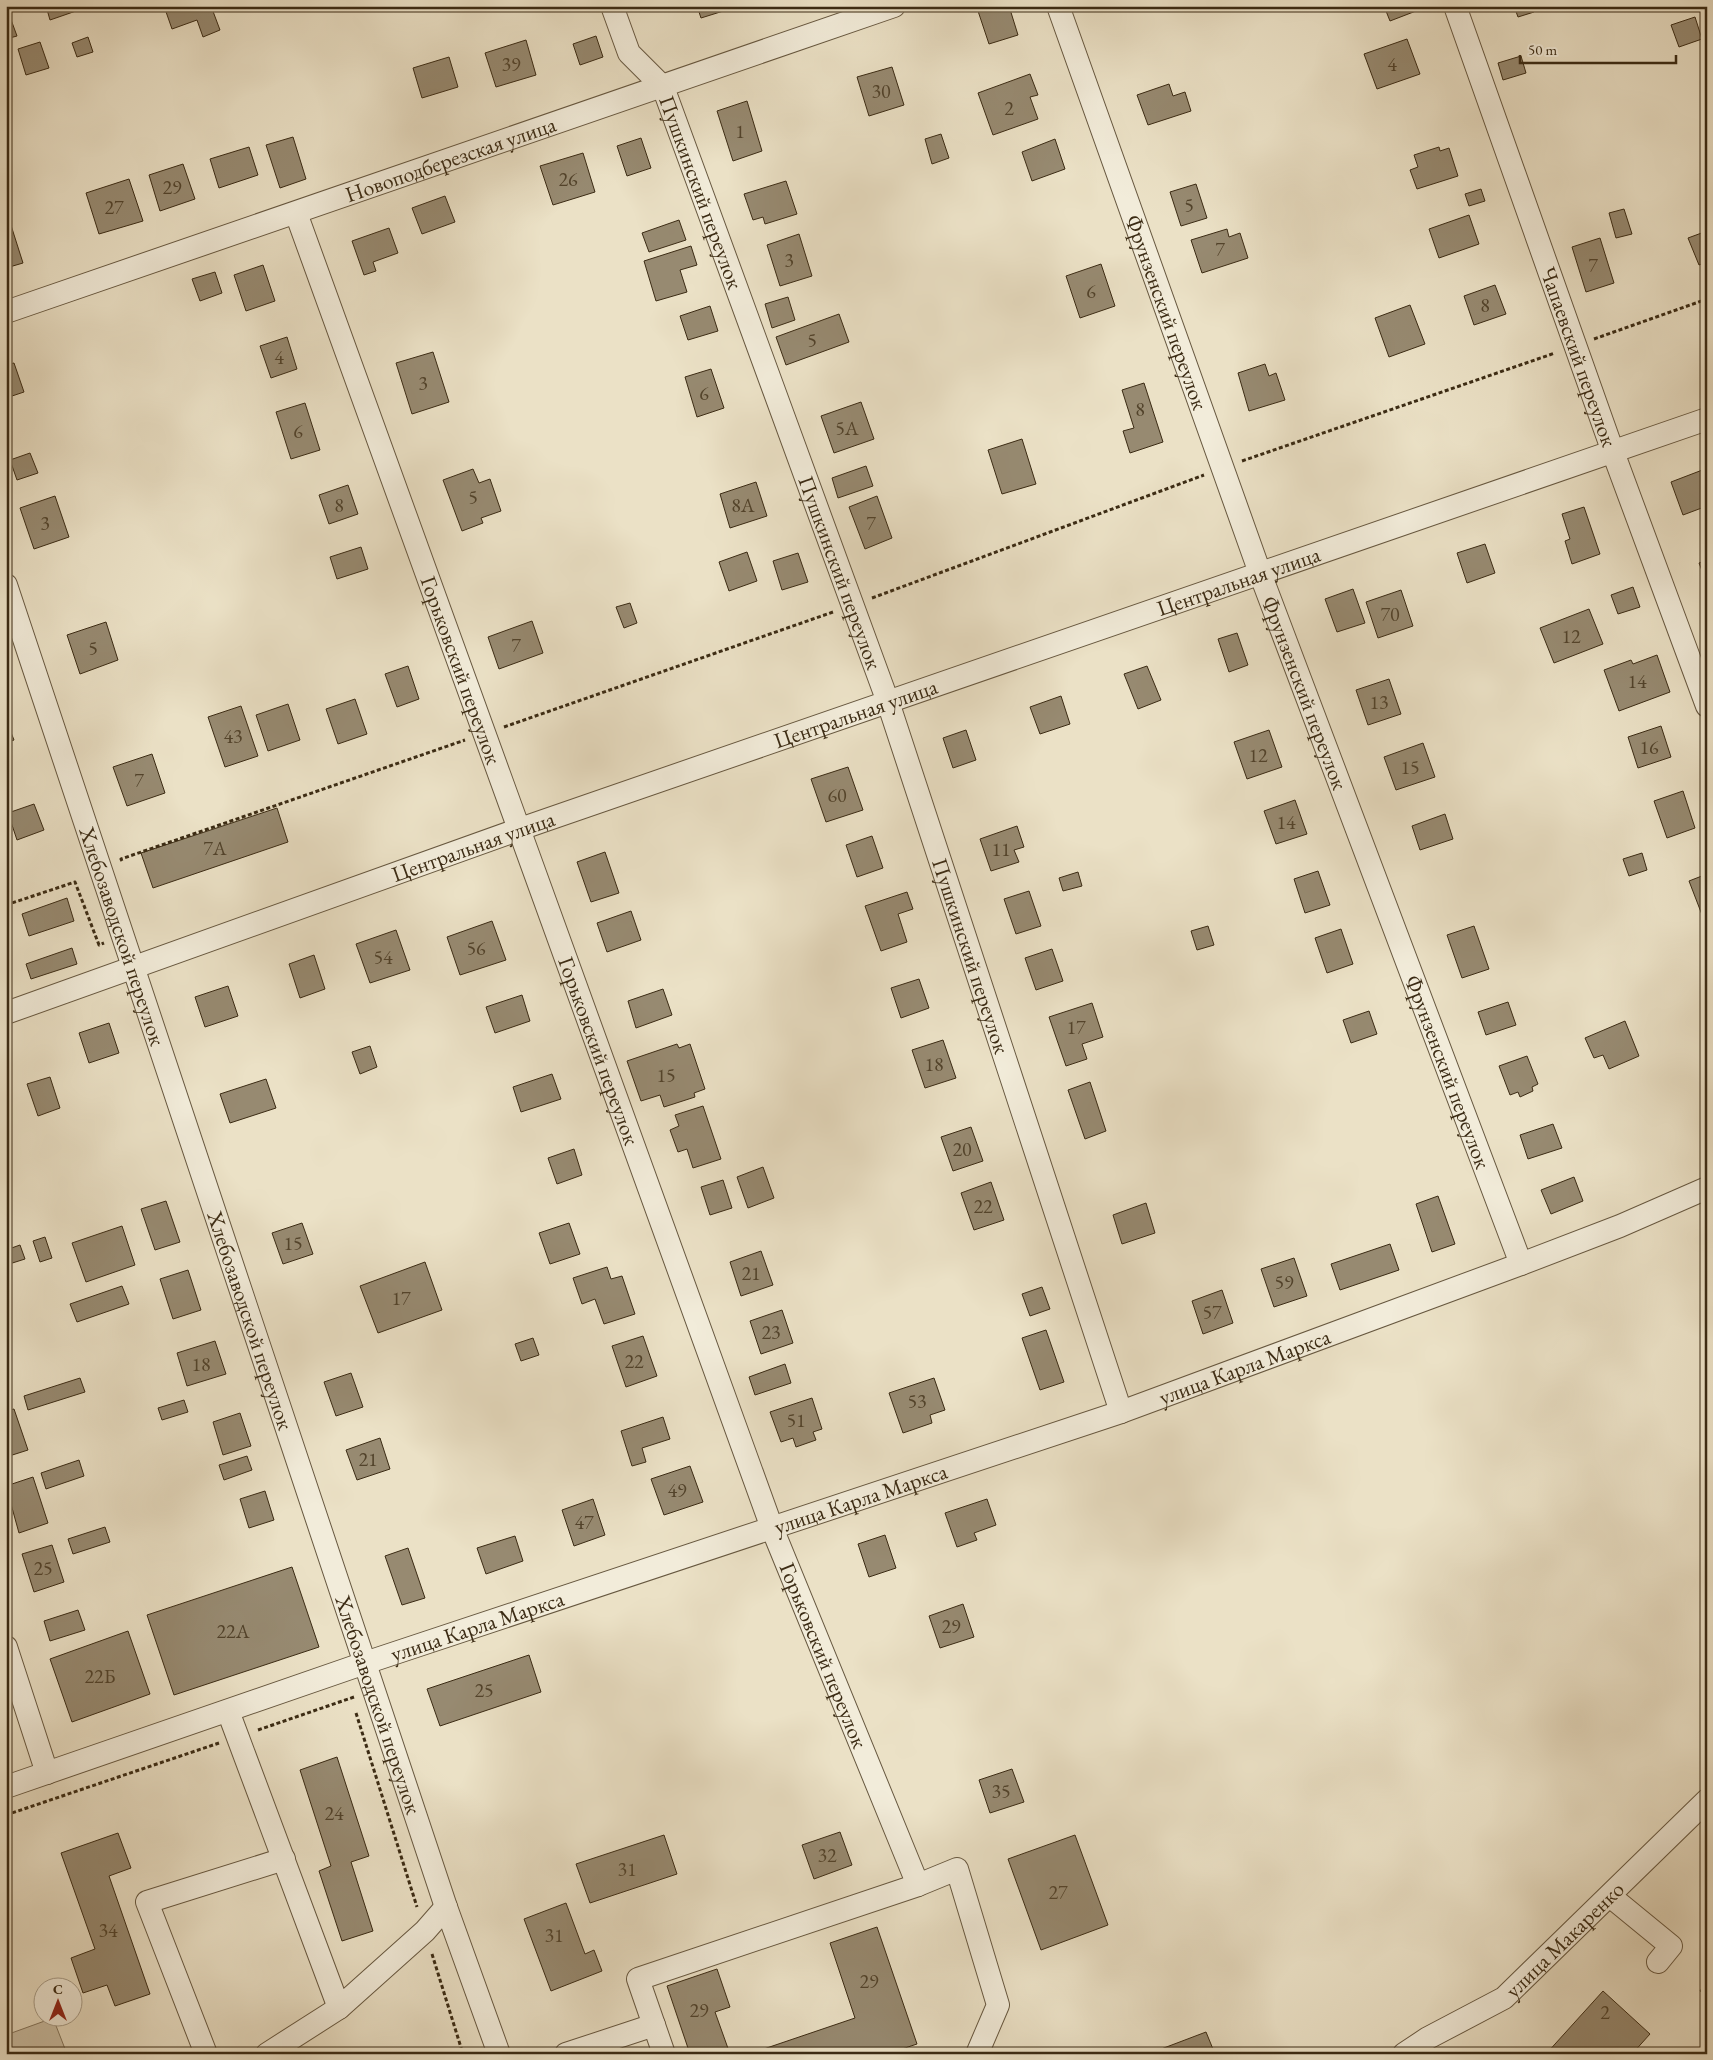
<svg xmlns="http://www.w3.org/2000/svg" width="1713" height="2060" viewBox="0 0 1713 2060" font-family="'EB Garamond',serif">
<style>
.green{fill:#cdc2a8;stroke:#84765e}
.building{fill:#978a71;stroke:#3b2b14}
.lines{fill:none;stroke-linecap:round;stroke-linejoin:round}
.minor-casing{stroke:#675840;stroke-width:24}
.path{stroke:#3b2b14;stroke-width:3;stroke-dasharray:4 2.5;stroke-linecap:butt}
.minor{stroke:#f2ecda;stroke-width:22}
.labels{text-anchor:middle;stroke-width:5;stroke-linejoin:round;paint-order:stroke}
.number-label{font-size:20px;fill:#52432b}
.street-label{font-size:22px;fill:#3b2b14;stroke:#f2ecda}
</style>
<rect width="100%" height="100%" fill="#ebe1c6"/>
<filter id="stains"><feTurbulence type="fractalNoise" baseFrequency=".004" numOctaves="4"/><feColorMatrix values="0 0 0 0 .2 0 0 0 0 .09 0 0 0 0 .02 0 0 0 .5 -.17"/></filter>
<radialGradient id="worn" r=".72"><stop offset=".6" stop-color="#630" stop-opacity="0"/><stop offset="1" stop-color="#630" stop-opacity=".3"/></radialGradient>
<path class="green" d="M53,2018L67,2054H6V2035Z"/>
<g class="building">
<path d="M6,6L17,36L6,39Z"/>
<path d="M46,6H75L76,11L50,20Z"/>
<path d="M164,6H211L220,30L203,37L197,20L172,29Z"/>
<path d="M697,6H733V8L701,18Z"/>
<path d="M994,6H1009L1018,35L989,44L978,11Z"/>
<path d="M1384,6H1414L1416,11L1390,21Z"/>
<path d="M1514,6H1532L1534,12L1518,17Z"/>
<path d="M1695,17L1702,39L1679,47L1671,25Z"/>
<path d="M596,36L603,57L580,65L573,44Z"/>
<path d="M88,37L93,52L77,57L72,43Z"/>
<path d="M1407,39L1420,74L1377,89L1364,54Z"/>
<path d="M526,40L536,75L496,87L485,53Z"/>
<path d="M40,42L49,68L26,75L18,49Z"/>
<path d="M1521,56L1526,73L1503,80L1498,63Z"/>
<path d="M449,57L458,87L422,98L413,68Z"/>
<path d="M892,67L904,105L869,116L857,77Z"/>
<path d="M1030,74L1038,95L1030,97L1038,119L993,135L978,93Z"/>
<path d="M1169,84L1173,96L1185,92L1191,111L1148,125L1137,95Z"/>
<path d="M747,101L762,151L733,161L717,111Z"/>
<path d="M941,134L949,158L932,164L925,139Z"/>
<path d="M293,137L306,179L280,188L266,145Z"/>
<path d="M641,138L651,168L627,176L617,146Z"/>
<path d="M1055,139L1065,169L1032,181L1022,152Z"/>
<path d="M249,147L258,175L219,188L210,159Z"/>
<path d="M1439,147L1440,151L1449,148L1458,176L1417,189L1410,170L1418,167L1414,155Z"/>
<path d="M583,153L595,192L553,205L540,166Z"/>
<path d="M183,164L195,199L160,211L149,175Z"/>
<path d="M129,179L143,221L99,234L86,193Z"/>
<path d="M786,181L797,214L765,224L763,217L753,220L744,194Z"/>
<path d="M1196,184L1207,218L1181,226L1170,192Z"/>
<path d="M1481,189L1485,201L1469,206L1465,194Z"/>
<path d="M445,196L455,222L422,234L412,208Z"/>
<path d="M1624,209L1632,234L1616,238L1609,213Z"/>
<path d="M1469,215L1479,244L1439,258L1429,229Z"/>
<path d="M9,219L23,263L6,268V220Z"/>
<path d="M679,220L686,240L649,252L642,233Z"/>
<path d="M389,228L398,253L373,262L376,271L364,275L352,241Z"/>
<path d="M1227,229L1229,237L1240,233L1248,258L1202,273L1191,240Z"/>
<path d="M1707,231V262L1699,265L1688,238Z"/>
<path d="M799,234L812,276L780,286L767,245Z"/>
<path d="M1600,238L1614,283L1586,292L1572,247Z"/>
<path d="M691,246L697,265L680,270L687,292L656,301L644,261Z"/>
<path d="M1101,264L1115,306L1080,318L1066,276Z"/>
<path d="M263,265L275,301L246,311L234,275Z"/>
<path d="M215,272L222,293L200,301L192,279Z"/>
<path d="M1495,285L1506,314L1474,325L1464,296Z"/>
<path d="M788,297L795,320L772,328L765,304Z"/>
<path d="M1410,305L1425,344L1389,357L1375,318Z"/>
<path d="M710,306L718,331L688,340L680,316Z"/>
<path d="M839,314L849,342L786,365L776,337Z"/>
<path d="M287,337L297,369L271,378L260,346Z"/>
<path d="M433,352L449,402L412,414L396,363Z"/>
<path d="M14,363L24,392L6,398V365Z"/>
<path d="M1265,364L1269,376L1276,373L1285,400L1249,411L1238,373Z"/>
<path d="M711,369L724,408L697,417L685,377Z"/>
<path d="M1144,383L1163,442L1130,453L1123,431L1134,428L1122,390Z"/>
<path d="M861,402L874,439L834,453L821,416Z"/>
<path d="M305,403L320,450L291,459L276,412Z"/>
<path d="M1022,439L1036,484L1002,494L988,450Z"/>
<path d="M30,453L38,473L17,480L10,460Z"/>
<path d="M866,466L873,486L838,498L832,478Z"/>
<path d="M473,469L479,483L490,479L501,511L481,518L483,523L462,531L443,480Z"/>
<path d="M1705,469L1707,506L1683,515L1671,482Z"/>
<path d="M756,482L767,516L730,528L720,494Z"/>
<path d="M348,485L358,514L329,524L319,495Z"/>
<path d="M55,496L69,537L34,549L20,508Z"/>
<path d="M877,496L892,538L865,549L849,507Z"/>
<path d="M1584,507L1600,554L1572,564L1565,541L1570,539L1562,514Z"/>
<path d="M1485,544L1495,573L1467,583L1457,553Z"/>
<path d="M361,547L368,569L337,579L330,557Z"/>
<path d="M747,552L757,581L729,591L719,562Z"/>
<path d="M798,553L808,582L782,590L773,561Z"/>
<path d="M1707,560V583L1699,563Z"/>
<path d="M1633,587L1640,607L1618,614L1611,595Z"/>
<path d="M1353,589L1365,623L1337,632L1325,599Z"/>
<path d="M1401,590L1413,626L1378,638L1366,602Z"/>
<path d="M630,603L637,623L624,628L616,607Z"/>
<path d="M1589,609L1603,644L1554,663L1540,628Z"/>
<path d="M532,621L543,653L499,669L488,637Z"/>
<path d="M106,622L118,660L80,674L67,635Z"/>
<path d="M1237,633L1248,665L1229,672L1218,639Z"/>
<path d="M1657,655L1670,692L1619,711L1604,670L1631,660L1633,664Z"/>
<path d="M408,666L419,699L397,707L385,674Z"/>
<path d="M1147,666L1161,700L1138,709L1124,674Z"/>
<path d="M1389,679L1401,714L1368,725L1356,690Z"/>
<path d="M1061,696L1070,724L1040,734L1030,707Z"/>
<path d="M355,699L367,734L338,744L326,709Z"/>
<path d="M288,704L300,740L268,751L256,715Z"/>
<path d="M241,706L258,756L225,767L208,717Z"/>
<path d="M6,720L14,740L6,743Z"/>
<path d="M1661,726L1671,757L1638,768L1628,737Z"/>
<path d="M966,730L976,760L953,768L943,738Z"/>
<path d="M1269,730L1282,767L1247,779L1234,742Z"/>
<path d="M1423,743L1435,777L1396,790L1384,757Z"/>
<path d="M152,754L165,793L127,806L113,767Z"/>
<path d="M848,767L863,810L826,822L811,779Z"/>
<path d="M1683,791L1695,828L1667,838L1654,801Z"/>
<path d="M1295,800L1307,834L1276,844L1264,811Z"/>
<path d="M34,804L44,830L17,840L8,813Z"/>
<path d="M277,808L288,842L153,888L141,853Z"/>
<path d="M1445,814L1453,839L1420,850L1412,826Z"/>
<path d="M1017,826L1024,847L1014,850L1019,862L991,871L980,839Z"/>
<path d="M872,836L883,868L857,877L846,845Z"/>
<path d="M605,852L619,893L591,902L577,862Z"/>
<path d="M1642,853L1647,870L1629,876L1623,859Z"/>
<path d="M1318,871L1330,905L1305,913L1294,879Z"/>
<path d="M1078,872L1082,886L1063,891L1059,878Z"/>
<path d="M1707,874V919L1704,920L1689,881Z"/>
<path d="M1029,891L1041,926L1016,934L1004,899Z"/>
<path d="M907,892L913,909L898,914L907,942L881,951L865,906Z"/>
<path d="M67,898L74,921L29,936L22,914Z"/>
<path d="M631,911L641,940L607,952L597,923Z"/>
<path d="M492,921L506,960L460,975L447,937Z"/>
<path d="M1208,926L1214,945L1197,950L1191,931Z"/>
<path d="M1474,926L1489,969L1462,978L1447,935Z"/>
<path d="M1341,929L1353,964L1327,973L1315,938Z"/>
<path d="M396,930L410,970L370,983L356,944Z"/>
<path d="M72,948L77,964L31,979L26,964Z"/>
<path d="M1052,949L1063,981L1036,990L1025,958Z"/>
<path d="M314,955L325,989L300,998L289,964Z"/>
<path d="M919,979L929,1008L901,1018L891,988Z"/>
<path d="M228,986L238,1016L205,1027L195,997Z"/>
<path d="M663,989L672,1015L636,1028L628,1001Z"/>
<path d="M522,995L530,1021L495,1033L486,1007Z"/>
<path d="M1508,1002L1516,1025L1486,1035L1478,1012Z"/>
<path d="M1092,1003L1103,1037L1082,1044L1087,1059L1066,1066L1049,1017Z"/>
<path d="M1369,1011L1377,1034L1351,1043L1343,1020Z"/>
<path d="M1625,1021L1639,1056L1609,1069L1603,1055L1594,1058L1585,1038Z"/>
<path d="M109,1023L119,1053L89,1063L79,1033Z"/>
<path d="M943,1040L956,1078L925,1088L912,1050Z"/>
<path d="M677,1044L679,1048L690,1044L705,1089L694,1093L695,1097L664,1107L660,1095L641,1101L627,1061Z"/>
<path d="M370,1046L377,1067L360,1074L352,1052Z"/>
<path d="M1527,1056L1538,1084L1532,1087L1533,1091L1520,1097L1518,1092L1510,1095L1499,1066Z"/>
<path d="M552,1074L561,1099L521,1112L513,1087Z"/>
<path d="M50,1077L60,1108L38,1116L27,1084Z"/>
<path d="M266,1079L276,1108L230,1123L220,1094Z"/>
<path d="M1090,1082L1106,1131L1085,1139L1068,1090Z"/>
<path d="M703,1106L721,1159L693,1168L687,1149L678,1152L670,1130L679,1126L675,1115Z"/>
<path d="M1553,1124L1562,1148L1528,1159L1520,1135Z"/>
<path d="M971,1127L983,1161L953,1171L941,1137Z"/>
<path d="M574,1149L582,1175L557,1184L548,1158Z"/>
<path d="M763,1167L774,1198L748,1208L737,1177Z"/>
<path d="M1574,1177L1583,1201L1551,1214L1541,1190Z"/>
<path d="M723,1180L732,1208L710,1215L701,1187Z"/>
<path d="M991,1182L1004,1220L974,1230L961,1193Z"/>
<path d="M1438,1196L1455,1244L1432,1252L1416,1204Z"/>
<path d="M166,1201L180,1242L155,1250L141,1209Z"/>
<path d="M1146,1203L1155,1233L1122,1244L1113,1215Z"/>
<path d="M302,1223L313,1254L283,1264L272,1233Z"/>
<path d="M569,1223L580,1254L550,1264L539,1233Z"/>
<path d="M122,1226L135,1265L86,1282L72,1243Z"/>
<path d="M45,1237L52,1258L40,1262L33,1241Z"/>
<path d="M1390,1244L1399,1270L1340,1290L1331,1264Z"/>
<path d="M20,1245L25,1259L6,1265V1250Z"/>
<path d="M761,1251L773,1285L741,1296L730,1262Z"/>
<path d="M1294,1258L1307,1296L1274,1307L1261,1269Z"/>
<path d="M425,1262L442,1310L378,1333L360,1286Z"/>
<path d="M607,1267L611,1279L622,1276L635,1314L604,1324L595,1299L582,1304L573,1278Z"/>
<path d="M188,1270L201,1310L173,1319L160,1279Z"/>
<path d="M122,1286L129,1304L77,1322L70,1304Z"/>
<path d="M1042,1287L1050,1309L1030,1316L1022,1294Z"/>
<path d="M1222,1290L1233,1323L1203,1334L1192,1301Z"/>
<path d="M782,1310L793,1343L761,1354L750,1321Z"/>
<path d="M1046,1330L1064,1382L1040,1390L1022,1338Z"/>
<path d="M643,1336L657,1376L626,1387L612,1346Z"/>
<path d="M533,1338L539,1355L521,1361L515,1344Z"/>
<path d="M215,1341L226,1374L187,1386L177,1353Z"/>
<path d="M785,1364L791,1383L755,1395L749,1377Z"/>
<path d="M351,1373L363,1407L336,1416L324,1382Z"/>
<path d="M80,1378L85,1392L28,1410L24,1396Z"/>
<path d="M934,1378L945,1410L930,1415L932,1423L903,1433L889,1393Z"/>
<path d="M812,1398L822,1429L813,1432L816,1440L796,1447L793,1438L781,1442L770,1412Z"/>
<path d="M184,1400L188,1412L162,1420L158,1408Z"/>
<path d="M14,1409L28,1450L6,1457V1411Z"/>
<path d="M240,1413L251,1446L223,1455L213,1422Z"/>
<path d="M663,1417L670,1439L642,1448L646,1462L632,1466L621,1431Z"/>
<path d="M380,1438L390,1469L357,1480L346,1450Z"/>
<path d="M247,1456L252,1470L224,1480L219,1465Z"/>
<path d="M79,1460L84,1476L46,1489L41,1473Z"/>
<path d="M690,1466L703,1502L664,1515L651,1479Z"/>
<path d="M33,1477L48,1523L19,1533L6,1486Z"/>
<path d="M265,1491L274,1520L249,1528L240,1499Z"/>
<path d="M593,1499L605,1535L574,1546L562,1510Z"/>
<path d="M987,1499L996,1525L974,1533L977,1540L957,1547L945,1513Z"/>
<path d="M105,1527L110,1542L73,1554L68,1539Z"/>
<path d="M885,1535L896,1568L869,1577L858,1544Z"/>
<path d="M515,1536L523,1561L486,1574L477,1548Z"/>
<path d="M52,1545L64,1582L34,1592L22,1554Z"/>
<path d="M408,1548L425,1598L402,1605L385,1556Z"/>
<path d="M292,1567L319,1647L174,1695L147,1615Z"/>
<path d="M963,1604L974,1637L940,1648L929,1616Z"/>
<path d="M78,1610L85,1630L50,1641L44,1621Z"/>
<path d="M128,1631L150,1694L72,1722L50,1659Z"/>
<path d="M529,1655L541,1692L440,1726L427,1689Z"/>
<path d="M337,1757L369,1856L351,1862L373,1931L342,1941L319,1871L331,1866L300,1770Z"/>
<path d="M1012,1769L1024,1802L990,1813L979,1780Z"/>
<path d="M840,1832L852,1865L814,1879L802,1845Z"/>
<path d="M118,1833L131,1868L109,1876L150,1994L115,2006L107,1985L83,1993L71,1958L95,1949L61,1853Z"/>
<path d="M664,1835L677,1874L590,1903L576,1864Z"/>
<path d="M1075,1835L1108,1925L1041,1950L1008,1859Z"/>
<path d="M566,1903L585,1954L594,1950L602,1971L551,1991L524,1919Z"/>
<path d="M877,1927L917,2044L887,2054H749L855,2018L830,1943Z"/>
<path d="M717,1969L730,2007L715,2012L730,2054H690L667,1986Z"/>
<path d="M1707,1981V1996L1700,1991Z"/>
<path d="M1603,1991L1650,2034L1632,2054H1546Z"/>
<path d="M1206,2032L1215,2054H1148Z"/>
</g>
<g class="lines">
<g class="minor-casing">
<g id="minor">
<path id="s1" d="M612,6L629,53L663,87L888,702L1121,1412"/>
<path id="s2" d="M1058,6L1260,573L1521,1264"/>
<path id="s3" d="M1455,6L1613,452L1707,706"/>
<path id="s4" d="M296,213L772,1528L918,1885"/>
<path id="s5" d="M6,312L894,6"/>
<path id="s6" d="M6,585L446,1907L499,2054"/>
<path id="s7" d="M6,1013L520,829L1707,419"/>
<path d="M6,1647L47,1773"/>
<path d="M228,1711L339,2008L425,1931L446,1907"/>
<path id="s8" d="M6,1787L365,1663L1121,1412L1521,1264L1620,1226L1707,1188"/>
<path d="M1610,1896L1671,1946L1658,1962"/>
<path d="M206,2054L147,1902L284,1859"/>
<path d="M267,2054L339,2008"/>
<path d="M566,2054L654,2025"/>
<path d="M664,2054L638,1979L918,1885L957,1869L998,2005L977,2054"/>
<path id="s9" d="M1404,2054L1428,2038L1504,1998L1707,1800"/>
</g>
</g>
<g class="path">
<path d="M1594,339L1707,299"/>
<path d="M1242,461L1555,353"/>
<path d="M872,598L1204,475"/>
<path d="M504,727L833,612"/>
<path d="M122,861L121,859L465,740"/>
<path d="M6,905L75,882L99,945L104,943"/>
<path d="M356,1713L417,1907"/>
<path d="M258,1730L354,1697"/>
<path d="M6,1815L219,1743"/>
<path d="M432,1954L463,2054"/>
</g>
<use href="#minor" class="minor"/>
</g>
<g class="labels">
<g class="number-label">
<text x="511" y="71">39</text>
<text x="1392" y="71">4</text>
<text x="881" y="98">30</text>
<text x="1009" y="115">2</text>
<text x="740" y="138">1</text>
<text x="568" y="186">26</text>
<text x="172" y="194">29</text>
<text x="1189" y="212">5</text>
<text x="114" y="214">27</text>
<text x="1220" y="256">7</text>
<text x="789" y="267">3</text>
<text x="1593" y="272">7</text>
<text x="1091" y="298">6</text>
<text x="1485" y="312">8</text>
<text x="812" y="347">5</text>
<text x="279" y="364">4</text>
<text x="423" y="390">3</text>
<text x="704" y="400">6</text>
<text x="1140" y="416">8</text>
<text x="847" y="435">5А</text>
<text x="298" y="438">6</text>
<text x="473" y="504">5</text>
<text x="339" y="512">8</text>
<text x="743" y="512">8А</text>
<text x="45" y="530">3</text>
<text x="871" y="530">7</text>
<text x="1390" y="621">70</text>
<text x="1571" y="643">12</text>
<text x="516" y="652">7</text>
<text x="93" y="655">5</text>
<text x="1637" y="688">14</text>
<text x="1379" y="709">13</text>
<text x="233" y="743">43</text>
<text x="1649" y="754">16</text>
<text x="1258" y="762">12</text>
<text x="1410" y="774">15</text>
<text x="139" y="787">7</text>
<text x="837" y="802">60</text>
<text x="1286" y="829">14</text>
<text x="215" y="855">7А</text>
<text x="1001" y="856">11</text>
<text x="476" y="955">56</text>
<text x="383" y="964">54</text>
<text x="1076" y="1034">17</text>
<text x="934" y="1071">18</text>
<text x="666" y="1082">15</text>
<text x="962" y="1156">20</text>
<text x="983" y="1213">22</text>
<text x="293" y="1250">15</text>
<text x="751" y="1280">21</text>
<text x="1284" y="1289">59</text>
<text x="401" y="1305">17</text>
<text x="1212" y="1319">57</text>
<text x="771" y="1339">23</text>
<text x="634" y="1368">22</text>
<text x="201" y="1371">18</text>
<text x="917" y="1408">53</text>
<text x="796" y="1427">51</text>
<text x="368" y="1466">21</text>
<text x="677" y="1497">49</text>
<text x="584" y="1529">47</text>
<text x="43" y="1575">25</text>
<text x="951" y="1633">29</text>
<text x="233" y="1638">22А</text>
<text x="100" y="1683">22Б</text>
<text x="484" y="1697">25</text>
<text x="1001" y="1798">35</text>
<text x="334" y="1820">24</text>
<text x="827" y="1862">32</text>
<text x="627" y="1876">31</text>
<text x="1058" y="1899">27</text>
<text x="108" y="1937">34</text>
<text x="554" y="1942">31</text>
<text x="869" y="1988">29</text>
<text x="699" y="2017">29</text>
<text x="1605" y="2019">2</text>
</g>
<g class="street-label">
<text dy="8" stroke="none"><textPath href="#s5" startOffset="470">Новоподберезская улица</textPath></text>
<text dy="8" stroke="none"><textPath href="#s1" startOffset="210">Пушкинский переулок</textPath></text>
<text dy="8" stroke="none"><textPath href="#s2" startOffset="325">Фрунзенский переулок</textPath></text>
<text dy="8" stroke="none"><textPath href="#s3" startOffset="372">Чапаевский переулок</textPath></text>
<text dy="8" stroke="none"><textPath href="#s1" startOffset="615">Пушкинский переулок</textPath></text>
<text dy="8" stroke="none"><textPath href="#s7" startOffset="1306">Центральная улица</textPath></text>
<text dy="8" stroke="none"><textPath href="#s4" startOffset="486">Горьковский переулок</textPath></text>
<text dy="8" stroke="none"><textPath href="#s2" startOffset="730">Фрунзенский переулок</textPath></text>
<text dy="8" stroke="none"><textPath href="#s7" startOffset="901">Центральная улица</textPath></text>
<text dy="8" stroke="none"><textPath href="#s7" startOffset="496">Центральная улица</textPath></text>
<text dy="8" stroke="none"><textPath href="#s6" startOffset="370">Хлебозаводской переулок</textPath></text>
<text dy="8" stroke="none"><textPath href="#s1" startOffset="1020">Пушкинский переулок</textPath></text>
<text dy="8" stroke="none"><textPath href="#s4" startOffset="891">Горьковский переулок</textPath></text>
<text dy="8" stroke="none"><textPath href="#s2" startOffset="1135">Фрунзенский переулок</textPath></text>
<text dy="8" stroke="none"><textPath href="#s6" startOffset="775">Хлебозаводской переулок</textPath></text>
<text dy="8" stroke="none"><textPath href="#s8" startOffset="1308">улица Карла Маркса</textPath></text>
<text dy="8" stroke="none"><textPath href="#s8" startOffset="902">улица Карла Маркса</textPath></text>
<text dy="8" stroke="none"><textPath href="#s8" startOffset="498">улица Карла Маркса</textPath></text>
<text dy="8" stroke="none"><textPath href="#s4" startOffset="1536">Горьковский переулок</textPath></text>
<text dy="8" stroke="none"><textPath href="#s6" startOffset="1180">Хлебозаводской переулок</textPath></text>
<text dy="8" stroke="none"><textPath href="#s9" startOffset="199">улица Макаренко</textPath></text>
</g>
</g>
<rect width="1713" height="2060" fill="none" stroke="#ebe1c6" stroke-width="25"/>
<rect x="8" y="8" width="1698" height="2045" fill="none" stroke="#3b2b14" stroke-width="2.5"/>
<rect x="12" y="12" width="1688" height="2035" fill="none" stroke="#3b2b14"/>
<g transform="translate(58 2002)"><circle r="24" fill="#f2ecda" stroke="#a99f8b"/>
<path d="M0-4L9 19L0 12L-9 19Z" fill="#8f2418"/>
<text y="-8" font-size="14" font-weight="bold" text-anchor="middle" fill="#3b2b14">С</text>
</g>
<path d="M1520 55v8h156v-8" fill="none" stroke="#3b2b14" stroke-width="2.5"/>
<text x="1528" y="55" font-size="15" fill="#3b2b14" stroke="#f2ecda" stroke-width="4" paint-order="stroke">50 m</text>
<rect width="100%" height="100%" filter="url(#stains)"/>
<rect width="100%" height="100%" fill="url(#worn)"/>
</svg>
